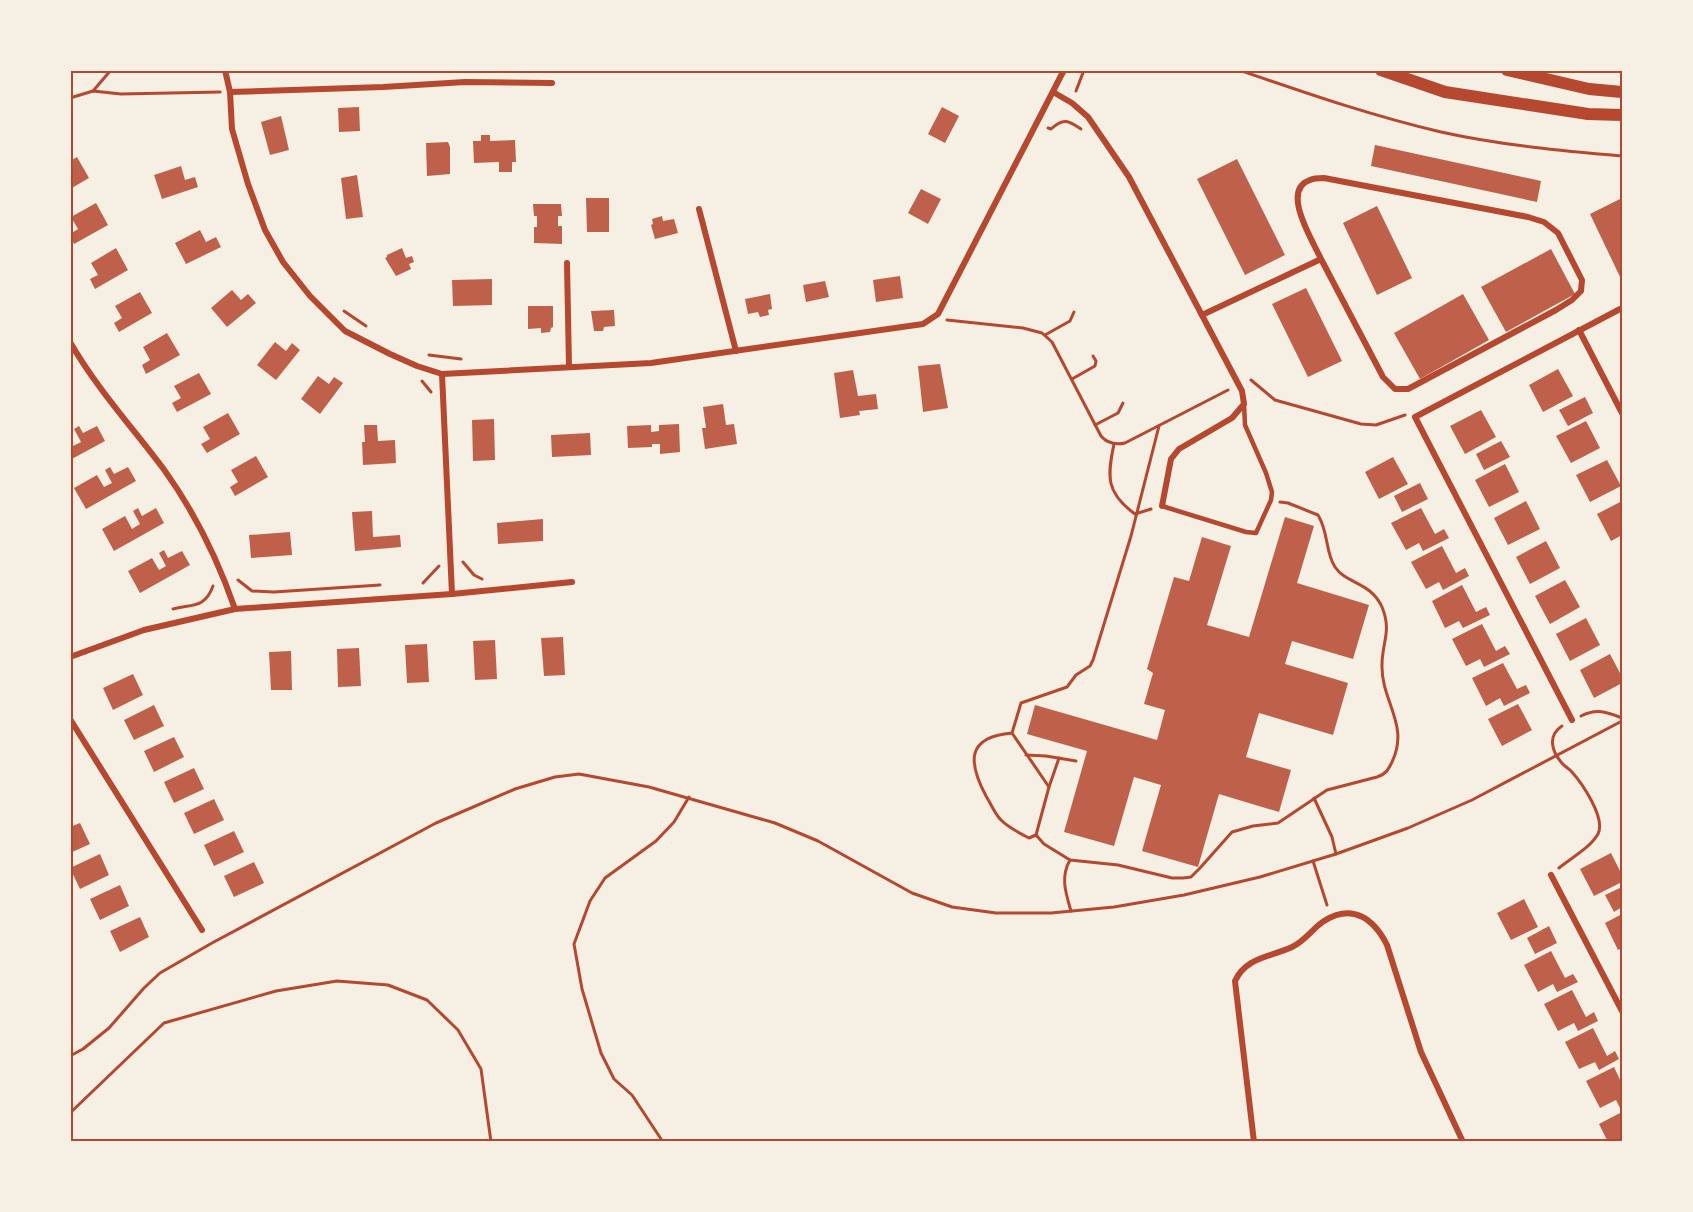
<svg xmlns="http://www.w3.org/2000/svg" width="1693" height="1212" viewBox="0 0 1693 1212" font-family="Figtree,sans-serif">
<style>
.building{fill:#bf614a}
.lines{fill:none;stroke-linecap:round;stroke-linejoin:round}
.path{stroke:#b5482f;stroke-width:3}
.service{stroke:#b5482f;stroke-width:4.5}
.minor{stroke:#b5482f;stroke-width:6}
.secondary{stroke:#b5482f;stroke-width:12}
.neatline{fill:none;stroke:#b5482f;stroke-width:2}
</style>
<rect width="100%" height="100%" fill="#f6efe4"/>
<g class="building">
<path d="M359,107L360,131L339,132L338,108Z"/>
<path d="M942,107L959,116L945,143L928,134Z"/>
<path d="M281,116L289,150L270,155L261,122Z"/>
<path d="M481,135H490V141L515,140L516,162H512V172H499V162L474,163L473,141H481Z"/>
<path d="M448,142L450,147V174L427,176L426,143Z"/>
<path d="M1375,145L1541,181L1537,202L1371,166Z"/>
<path d="M77,157L89,178L70,189V161Z"/>
<path d="M1237,159L1285,255L1245,275L1197,179Z"/>
<path d="M181,166L185,180L195,177L198,187L162,199L154,175Z"/>
<path d="M357,175L363,217L346,219L341,178Z"/>
<path d="M921,189L941,199L928,224L908,213Z"/>
<path d="M586,198H609V232H587Z"/>
<path d="M1622,198V281L1590,214Z"/>
<path d="M96,203L108,225L74,244L70,234L78,229L71,217Z"/>
<path d="M533,204H561L562,216H558V226H562V244L534,243V227H537V216H534Z"/>
<path d="M1377,206L1412,278L1377,295L1343,223Z"/>
<path d="M662,216L663,221L674,219L678,233L655,239L651,225L653,224L652,219Z"/>
<path d="M200,230L206,242L216,237L221,247L186,264L175,243Z"/>
<path d="M116,248L128,270L95,289L90,279L98,275L91,263Z"/>
<path d="M402,248L406,258L412,256L414,262L409,264L411,269L396,276L385,258L387,257V255Z"/>
<path d="M1551,249L1575,294L1506,332L1481,287Z"/>
<path d="M900,276L903,298L876,302L873,280Z"/>
<path d="M492,279V305L453,306L452,280Z"/>
<path d="M825,281L829,297L806,302L803,285Z"/>
<path d="M1306,288L1342,361L1308,377L1272,304Z"/>
<path d="M232,290L241,300L248,294L256,303L227,327L211,308Z"/>
<path d="M140,292L152,313L119,332L114,323L122,318L115,306Z"/>
<path d="M770,294L772,309L768,310L769,315L760,317L758,312L748,314L745,299Z"/>
<path d="M1463,294L1489,340L1420,379L1394,333Z"/>
<path d="M528,306H553V327L551,328L550,332L541,333V328L528,329Z"/>
<path d="M614,310L615,326L604,327L603,331H594L591,311Z"/>
<path d="M167,333L180,355L146,374L142,365L150,360L143,347Z"/>
<path d="M275,342L286,351L292,343L300,350L276,380L257,365Z"/>
<path d="M940,364L948,408L923,412L918,366Z"/>
<path d="M1558,369L1573,396L1543,412L1529,385Z"/>
<path d="M853,370L858,396L876,394L878,409L859,411L860,415L840,418L834,373Z"/>
<path d="M199,373L211,394L177,412L172,403L181,398L174,386Z"/>
<path d="M318,376L329,384L334,377L343,383L320,414L301,399Z"/>
<path d="M1585,397L1593,413L1568,426L1559,410Z"/>
<path d="M723,404L726,425L734,424L737,444L705,449L702,428H706L703,407Z"/>
<path d="M1481,410L1496,437L1465,454L1450,426Z"/>
<path d="M228,413L240,434L207,453L201,444L210,439L203,427Z"/>
<path d="M494,419L495,460L473,461L472,420Z"/>
<path d="M1586,421L1600,448L1571,463L1556,436Z"/>
<path d="M679,424L680,452L660,454V444H652V447L628,448L627,426L651,425V432L659,431V425Z"/>
<path d="M364,425H377L378,441L395,440L396,463L363,465L362,442H365Z"/>
<path d="M79,426L83,433L97,426L105,441L70,460V441L73,446L81,442L74,429Z"/>
<path d="M590,433L591,455L552,457L551,435Z"/>
<path d="M1501,441L1510,457L1484,470L1476,454Z"/>
<path d="M256,456L268,477L235,496L230,487L238,482L231,470Z"/>
<path d="M1393,457L1408,484L1379,499L1365,472Z"/>
<path d="M1607,460L1621,486L1590,502L1576,475Z"/>
<path d="M1505,464L1519,492L1489,507L1475,480Z"/>
<path d="M110,467L114,474L128,467L136,481L86,509L74,488L97,475L104,487L112,483L105,470Z"/>
<path d="M1420,483L1428,499L1402,512L1394,496Z"/>
<path d="M1526,501L1540,529L1508,545L1494,518Z"/>
<path d="M1622,501V535L1611,541L1597,514Z"/>
<path d="M138,508L142,516L156,508L164,523L114,551L102,529L125,516L132,529L140,524L133,511Z"/>
<path d="M1421,508L1435,534L1444,529L1449,538L1423,551L1419,543L1406,550L1391,523Z"/>
<path d="M372,511L373,537L400,535L401,547L355,551L352,512Z"/>
<path d="M1285,517L1314,526L1297,583L1369,605L1353,659L1292,641L1285,664L1348,683L1333,735L1259,713L1246,757L1291,770L1279,812L1219,794L1198,867L1142,851L1161,785L1134,777L1114,846L1064,832L1087,751L1027,734L1035,705L1157,740L1165,710L1144,704L1153,673L1147,669L1174,577L1189,581L1202,537L1231,546L1207,625L1249,637Z"/>
<path d="M543,519V541L498,544L497,523Z"/>
<path d="M290,532L292,555L251,558L249,535Z"/>
<path d="M1546,541L1560,568L1530,584L1516,557Z"/>
<path d="M1442,546L1456,573L1465,568L1469,576L1443,590L1439,582L1426,589L1411,562Z"/>
<path d="M164,550L168,558L182,551L190,565L140,593L128,571L152,558L159,570L166,566L159,553Z"/>
<path d="M1565,580L1580,607L1550,624L1535,596Z"/>
<path d="M1462,585L1476,612L1486,607L1490,615L1463,628L1459,621L1445,628L1432,601Z"/>
<path d="M1586,618L1600,645L1570,661L1556,634Z"/>
<path d="M1482,624L1496,651L1505,646L1510,654L1484,667L1480,659L1466,666L1452,639Z"/>
<path d="M563,637L565,675L544,676L541,638Z"/>
<path d="M495,640L497,679L475,680L473,641Z"/>
<path d="M427,644L429,682L407,683L405,645Z"/>
<path d="M359,648L361,686L338,687L337,649Z"/>
<path d="M291,651L292,690H271L269,652Z"/>
<path d="M1610,654L1622,677V683L1594,698L1580,670Z"/>
<path d="M1503,663L1517,689L1526,685L1530,693L1504,706L1500,698L1486,706L1472,678Z"/>
<path d="M133,674L143,695L113,710L103,688Z"/>
<path d="M1518,704L1532,730L1502,746L1488,719Z"/>
<path d="M154,705L164,726L134,740L124,720Z"/>
<path d="M174,737L184,757L154,772L144,751Z"/>
<path d="M194,768L204,789L174,803L164,782Z"/>
<path d="M214,799L224,820L194,834L184,813Z"/>
<path d="M80,823L90,844L70,853V827Z"/>
<path d="M234,831L244,852L214,866L204,845Z"/>
<path d="M1611,853L1622,875V882L1594,896L1580,869Z"/>
<path d="M100,854L109,875L80,889L70,868Z"/>
<path d="M254,862L264,883L234,897L224,876Z"/>
<path d="M120,885L129,906L100,920L90,899Z"/>
<path d="M1622,887V907L1614,912L1605,895Z"/>
<path d="M1524,899L1538,927L1511,940L1497,913Z"/>
<path d="M1622,914V948L1618,950L1605,923Z"/>
<path d="M140,917L149,937L120,952L110,931Z"/>
<path d="M1549,926L1557,943L1535,954L1527,938Z"/>
<path d="M1551,951L1565,978L1573,974L1578,982L1557,992L1553,984L1538,992L1524,965Z"/>
<path d="M1572,990L1586,1017L1594,1012L1598,1021L1578,1031L1574,1023L1558,1031L1544,1004Z"/>
<path d="M1593,1028L1607,1056L1615,1051L1619,1059L1599,1070L1595,1062L1579,1069L1565,1042Z"/>
<path d="M1614,1067L1622,1084V1107L1620,1108L1616,1100L1600,1108L1586,1081Z"/>
<path d="M1622,1112V1142H1608L1599,1124Z"/>
</g>
<g class="lines">
<g class="path">
<path d="M1239,70C1306,93 1372,116 1441,132C1500,145 1562,151 1622,156"/>
<path d="M93,91L111,70"/>
<path d="M1076,91L1084,70"/>
<path d="M70,98L93,91L121,94L220,92"/>
<path d="M1048,128L1051,129C1063,118 1068,120 1081,129"/>
<path d="M344,311L366,326"/>
<path d="M947,320L1023,328L1042,333L1052,342L1101,436C1107,443 1116,445 1125,443L1228,390"/>
<path d="M1045,335L1070,321L1074,312"/>
<path d="M429,355L461,359"/>
<path d="M1072,379L1095,366L1096,361L1093,356"/>
<path d="M1251,380L1275,400L1361,424L1376,425L1405,415"/>
<path d="M422,381L431,392"/>
<path d="M1095,425L1118,413L1123,403"/>
<path d="M1114,444C1107,477 1106,493 1135,514L1151,509"/>
<path d="M463,562L474,575L482,579"/>
<path d="M238,580L252,591L274,592L380,585"/>
<path d="M423,583L439,566"/>
<path d="M173,609C193,604 205,608 213,586"/>
<path d="M1581,716C1597,708 1607,712 1622,718"/>
<path d="M1012,733C966,737 968,762 986,796C991,804 995,814 1001,820C1009,828 1019,833 1029,838L1036,835L1049,787L1012,733L1021,703L1067,687L1076,675L1090,666L1093,660L1131,536L1159,426"/>
<path d="M1026,755L1046,756L1076,761"/>
<path d="M1049,787L1059,758"/>
<path d="M1314,798L1332,837L1336,854"/>
<path d="M1036,835L1044,844L1070,860L1118,865L1172,878H1183L1191,877L1200,868L1232,832L1253,826L1278,823L1327,790L1377,777C1386,774 1388,770 1392,762C1410,725 1381,701 1382,665C1382,642 1392,631 1382,607C1371,582 1346,584 1335,567C1325,552 1329,533 1318,515L1288,503L1280,502"/>
<path d="M1070,860C1060,877 1066,894 1071,911"/>
<path d="M1313,861L1327,905"/>
<path d="M1559,868C1571,858 1590,848 1598,834C1606,818 1582,783 1571,771C1568,768 1564,766 1561,762C1551,750 1548,735 1562,726"/>
<path d="M70,1056L83,1049L109,1028L144,988L160,973L212,943L436,823L515,789L555,777L579,774L649,787L775,823L818,841L912,893L952,907L996,913H1051L1114,907L1184,895L1260,877L1336,854L1408,828L1472,800L1622,721"/>
<path d="M70,1113L164,1023L276,991L337,981L388,985L427,1000L458,1030L481,1069L491,1142"/>
<path d="M663,1142L632,1095L614,1079L601,1053L582,989L574,944L590,901L605,878L656,841L674,822L689,797"/>
</g>
<path class="service" d="M1162,506L1246,532L1256,533L1271,500L1272,492L1266,473L1245,425L1244,404"/>
<g class="minor">
<path d="M225,70L230,92L232,129L248,184L265,230L283,262L310,296L345,331L390,354L417,366L442,374L651,363L923,324L938,314L1064,70"/>
<path d="M230,92L383,87L465,82L552,83"/>
<path d="M1053,92L1072,103L1088,117L1129,177L1242,391L1244,404L1232,418L1179,449L1171,459L1162,506"/>
<path d="M699,209L736,351"/>
<path d="M567,263L569,367"/>
<path d="M1202,315L1321,259L1383,377L1395,389H1408L1556,310L1572,300L1581,291L1582,280L1558,233L1544,222L1528,217L1324,178C1320,178 1314,178 1310,180C1280,190 1313,241 1321,259"/>
<path d="M1579,330L1622,413"/>
<path d="M70,342C97,389 133,428 165,471C195,513 218,560 235,609"/>
<path d="M442,374L452,594"/>
<path d="M70,657L144,630L235,609L452,594L572,582"/>
<path d="M70,719L202,930"/>
<path d="M1572,720L1415,417L1622,308"/>
<path d="M1551,875L1622,1011"/>
<path d="M1254,1142L1235,981C1246,957 1271,957 1292,947C1305,941 1313,928 1324,921C1353,903 1374,919 1387,945L1421,1052L1463,1142"/>
</g>
<g class="secondary">
<path d="M1381,70L1445,92L1588,114L1622,115"/>
<path d="M1507,70L1589,89L1622,92"/>
</g>
</g>
<rect width="1693" height="1212" fill="none" stroke="#f6efe4" stroke-width="144"/>
<rect x="72" y="72" width="1549" height="1068" class="neatline"/>
</svg>
